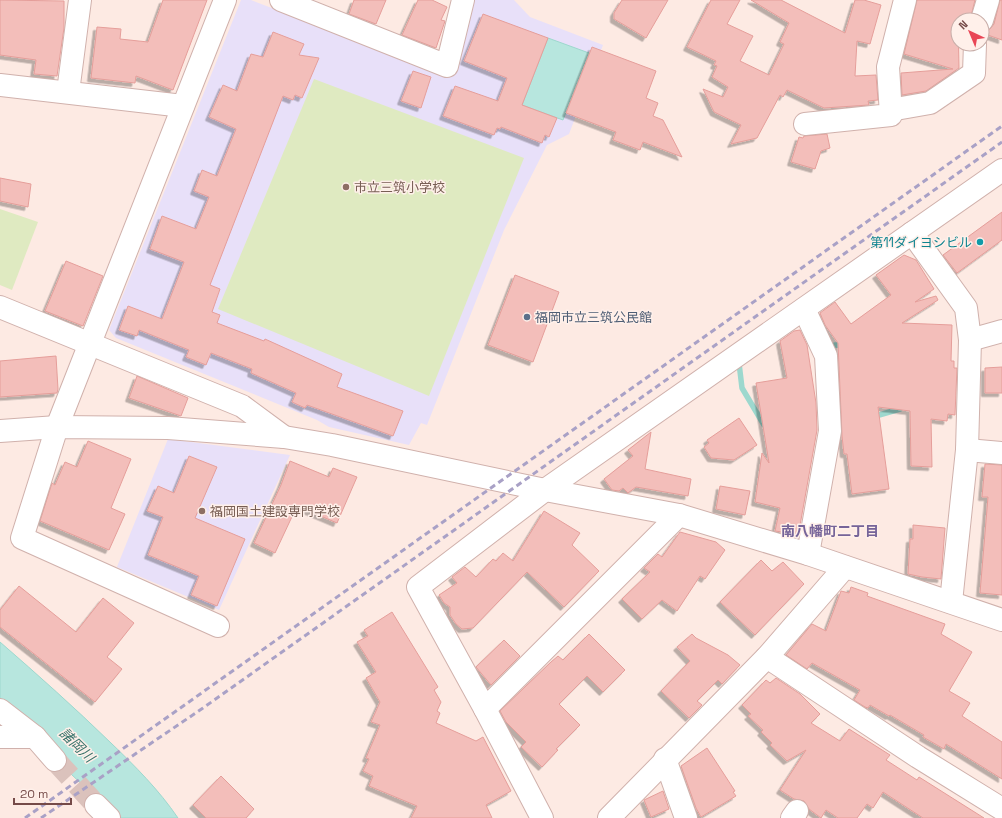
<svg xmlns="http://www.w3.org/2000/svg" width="1002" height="818" viewBox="0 0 1002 818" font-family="'Space Grotesk','Noto Sans JP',sans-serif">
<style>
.education{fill:#e8e0f9}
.green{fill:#dfeac1}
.water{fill:#b7e6de;stroke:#9dd8ce}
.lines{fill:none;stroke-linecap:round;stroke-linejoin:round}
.stream{stroke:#9dd8ce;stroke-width:5.5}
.building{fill:#f3beba;stroke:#e59e9a;filter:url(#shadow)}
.minor-tunnel{stroke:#dbc2bc;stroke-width:22;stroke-dasharray:22 11;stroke-linecap:butt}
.minor-casing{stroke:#d0b1ac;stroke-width:24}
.minor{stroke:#fff;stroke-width:22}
.rail{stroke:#a9a1c6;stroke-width:3;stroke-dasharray:6 4;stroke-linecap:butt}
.education-dot{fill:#8d6e63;stroke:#fff0ea;stroke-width:1.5}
.culture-dot{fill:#0f9aa8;stroke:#fff0ea;stroke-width:1.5}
.service-dot{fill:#5c6f8a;stroke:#fff0ea;stroke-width:1.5}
.labels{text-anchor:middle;stroke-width:3;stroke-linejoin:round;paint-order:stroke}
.education-label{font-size:13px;fill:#785e54;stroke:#fff0ea;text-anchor:start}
.culture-label{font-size:13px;fill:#0d838f;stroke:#fff0ea;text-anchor:end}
.service-label{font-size:13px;fill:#4e5e75;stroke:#fff0ea;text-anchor:start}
.neighbourhood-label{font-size:14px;font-weight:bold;fill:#766499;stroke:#fff0ea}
.water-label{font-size:14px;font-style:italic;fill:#39746b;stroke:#fff0ea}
</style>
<defs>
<filter id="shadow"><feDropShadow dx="-3.5" dy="3.5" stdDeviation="0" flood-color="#0004"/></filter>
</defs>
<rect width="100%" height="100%" fill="#fdeae3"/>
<g class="education">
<path d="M241,0H251L452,77L473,0H514L530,17L603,45L569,134L547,145L504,230L427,425L421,423L409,445L329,427L317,420L116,338L109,330Z"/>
<path d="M168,439L290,455L219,610L117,567Z"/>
</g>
<g class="green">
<path d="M314,79L524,158L429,396L218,309Z"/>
<path d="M0,209L38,222L12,290L0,285Z"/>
</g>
<g class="water">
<path d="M548,38L589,53L563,120L522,105Z"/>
<path d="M0,642C38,675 75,708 111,743C135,766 159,790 178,818H117L0,706Z"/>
</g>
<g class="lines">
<g class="stream">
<path d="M835,345L845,346"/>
<path d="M739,363L742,388L764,425L768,423"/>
<path d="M872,417L900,409"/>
</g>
</g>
<g class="building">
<path d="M0,0L64,1V28L57,76L34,74L36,60L0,55Z"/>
<path d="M163,0H207L173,90L136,76L135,83L91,78L97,27L121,29L120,39L148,42Z"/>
<path d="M354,0H386L376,24L349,14Z"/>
<path d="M418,0H432L447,7L441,20L445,21L436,48L402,35Z"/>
<path d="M622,0H668L646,38L614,19V13Z"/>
<path d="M711,0H740L727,24L753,36L740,61L769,75L784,44L780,42L789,23L751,0H781L845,33L855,0H864L881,5L870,44L857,41L855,76L876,75L878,100L868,101L869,105L824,108L787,90L783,97L780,95L757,138L731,144L741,125L714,112L703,89L723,97L728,87L712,77L717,66L714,65L716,61L687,47Z"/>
<path d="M917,0H975L970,20H958L959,68L926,91L902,95L901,73L953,69L904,54Z"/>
<path d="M1000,0H1002V40L982,33L990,29L994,24Z"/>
<path d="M483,14L548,38L522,105L557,118L549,137L545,135L542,143L501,127L500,129L497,128L494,135L443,116L455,86L498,101L507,78L464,61Z"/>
<path d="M273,32L304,44L299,55L319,58L302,98L295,95L293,100L283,96L210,285L220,289L212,312L220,315L217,323L264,341L265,339L342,374L337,387L403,411L393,436L307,405L305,408L292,402L296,393L251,373L252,369L211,353L206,365L186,357L189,350L139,330L137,336L119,330L128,306L162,319L184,262L150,249L162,216L196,229L209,197L194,191L202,170L217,176L236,129L209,117L223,85L237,91L251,54L263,57Z"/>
<path d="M592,47L656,71L646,98L658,103L653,116L663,120L682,157L643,142L640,150L613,140L616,132L566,113Z"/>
<path d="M413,71L431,77L421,108L401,101Z"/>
<path d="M827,134L830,148L821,151L815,169L791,162L799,137L803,138L804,136Z"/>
<path d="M0,178L31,184L28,207L0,201Z"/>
<path d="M1002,212V240L957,273L943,255Z"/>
<path d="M904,255L916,260L934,289L915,302L936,296L938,300L902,323L952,325L951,361H954V368H957L955,415L948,414L947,421L931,419L932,467L911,466L910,411L878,407L889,489L852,494L847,454H844L842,436L838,343L825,325L820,313L835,302L851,324L891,295L876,275Z"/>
<path d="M66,261L103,276L83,326L45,311Z"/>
<path d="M515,275L559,292L533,362L488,345Z"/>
<path d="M800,330L807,345L816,403L817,430L799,531H796V534L775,531L780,508L755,502L762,453L769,463L756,383L787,378L780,341L794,331Z"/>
<path d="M56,356L58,389L57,393L0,397V361Z"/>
<path d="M1002,367V393H985V368Z"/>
<path d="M137,376L188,398L181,416L129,398Z"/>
<path d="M739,418L757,445L734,460L711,458L704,447L709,443L707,440Z"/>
<path d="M651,432L645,469L691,479L688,496L636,487L628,493L623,488L619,491L612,490L604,479L633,456L628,450Z"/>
<path d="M88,441L131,459L111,508L125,514L109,550L40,521L52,483L55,485L65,462L77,467Z"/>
<path d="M189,456L217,467L195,518L245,539L217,606L191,595L199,576L148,555L163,517L147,511L158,486L174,493Z"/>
<path d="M290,461L329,477L333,468L357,477L337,523L297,506L275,553L254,543L281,485Z"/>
<path d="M985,464L1002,465V595L980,593L988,497H982Z"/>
<path d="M720,486L750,491L745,515L716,509Z"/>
<path d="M544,511L580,533L572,545L599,571L564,607L527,572L473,628L462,629L456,624L450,615V607L444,603L439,595L457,583L452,577L465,567L476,577L493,559L496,561L503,553L513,561Z"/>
<path d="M913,525L945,528L941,579L922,577L908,574L910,539H913Z"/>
<path d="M680,532L716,542L725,550L705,579L700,576L677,611L662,600L642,619L622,599L650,572L644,568L658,554L662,557Z"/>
<path d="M761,560L772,571L783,562L804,584L755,635L720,602Z"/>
<path d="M19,586L76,632L103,598L134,623L107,657L122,669L95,702L0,627V610Z"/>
<path d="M851,587L868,593L867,596L945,624L941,634L972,652L949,691L970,703L962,716L1002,742V779L946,744L944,749L923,737L924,735L890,715L889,716L870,705L868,708L865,707L854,700L860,690L812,663L807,669L786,655L812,624L826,631L841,591L849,593Z"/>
<path d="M392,612L438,687L434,690L441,702L437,711L440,713L436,723L476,741L483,737L511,791L486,805L492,818H411L417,806L369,786L373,776L363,771L369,759L366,758L380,725L371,722L380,702L366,678L376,672L357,642L368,636L364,630Z"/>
<path d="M589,634L625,670L603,692L587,676L559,704L580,725L556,749L558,750L542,767L521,747L526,742L506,722L500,711L551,662L558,656L563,660Z"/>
<path d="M692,634L696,638L728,655L740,665L722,684L718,680L697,701L702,705L689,718L661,691L690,661L677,647Z"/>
<path d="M504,640L520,656L491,685L476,667Z"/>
<path d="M776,678L800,694L820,714L811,723L840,741L849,729L890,755L886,760L917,780L919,777L984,818H923L883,792L873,808L867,804L857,818H838L826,810L821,818L809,809L804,801L794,799L780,790L806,750L787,761L770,745L772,743L761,732L763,730L748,716L751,714L742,705L766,680L770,683Z"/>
<path d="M707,748L735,791L733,792L736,796L701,817L696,808L681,766Z"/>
<path d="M221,776L254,809L246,818H206L193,805Z"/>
<path d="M663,791L669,809L651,817L644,800Z"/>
</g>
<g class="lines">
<path class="minor-tunnel" d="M55,760L96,805"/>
<g class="minor-casing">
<g id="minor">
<path d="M281,0L447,66L463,0"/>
<path d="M982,20L988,0"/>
<path d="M0,85L183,106"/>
<path d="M68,92L80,0"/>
<path d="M890,110L930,103L974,73L975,44"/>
<path d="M805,124L891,115L888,67L905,0"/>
<path d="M912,233L966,308L970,340L967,450L951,602"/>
<path d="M0,307L242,406L284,437"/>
<path d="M804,309L826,356L830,431L808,554"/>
<path d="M970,340L1002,331"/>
<path d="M0,431L57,427L168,428L284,437L332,445L545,490L679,515L808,554L1002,620"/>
<path d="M967,450L1002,453"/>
<path d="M679,515L485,709L418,587L545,490L1002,170"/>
<path d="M218,626L22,538L57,427L225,0"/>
<path d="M767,657L918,757L1002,809"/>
<path d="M485,709L542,818"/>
<path d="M0,710L35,737L55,760"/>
<path d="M0,737H35"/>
<path d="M665,759L686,818"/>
<path d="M96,805L109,818"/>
<path d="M609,818L767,657L845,567"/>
<path d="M792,818L797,811"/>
</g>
</g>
<use href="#minor" class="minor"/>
<g class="rail">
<path d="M25,818L1002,126"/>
<path d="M41,818L203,708L1002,142"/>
</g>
</g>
<g class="education-dot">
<circle cx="346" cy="187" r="4"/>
<circle cx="202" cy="511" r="4"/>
</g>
<circle class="culture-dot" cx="980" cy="242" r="4"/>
<circle class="service-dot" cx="527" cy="317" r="4"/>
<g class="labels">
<g class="education-label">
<text x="354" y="192">市立三筑小学校</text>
<text x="210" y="516">福岡国土建設専門学校</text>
</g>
<g class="culture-label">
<text x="972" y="247">第11ダイヨシビル</text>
</g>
<g class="service-label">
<text x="535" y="322">福岡市立三筑公民館</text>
</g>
<g class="neighbourhood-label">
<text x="830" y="536">南八幡町二丁目</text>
</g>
<g class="water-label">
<text transform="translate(77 745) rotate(44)" y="5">諸岡川</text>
</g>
</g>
<g transform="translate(970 32) rotate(316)"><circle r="19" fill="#fff0ea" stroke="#c8aea9"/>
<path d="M0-3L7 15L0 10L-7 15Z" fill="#e94656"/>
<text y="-6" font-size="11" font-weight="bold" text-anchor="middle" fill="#754a48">N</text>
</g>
<path d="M14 798v6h57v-6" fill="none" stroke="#754a48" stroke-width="2"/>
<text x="20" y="798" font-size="12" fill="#754a48" stroke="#fff0ea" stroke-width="3" paint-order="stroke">20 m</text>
</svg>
